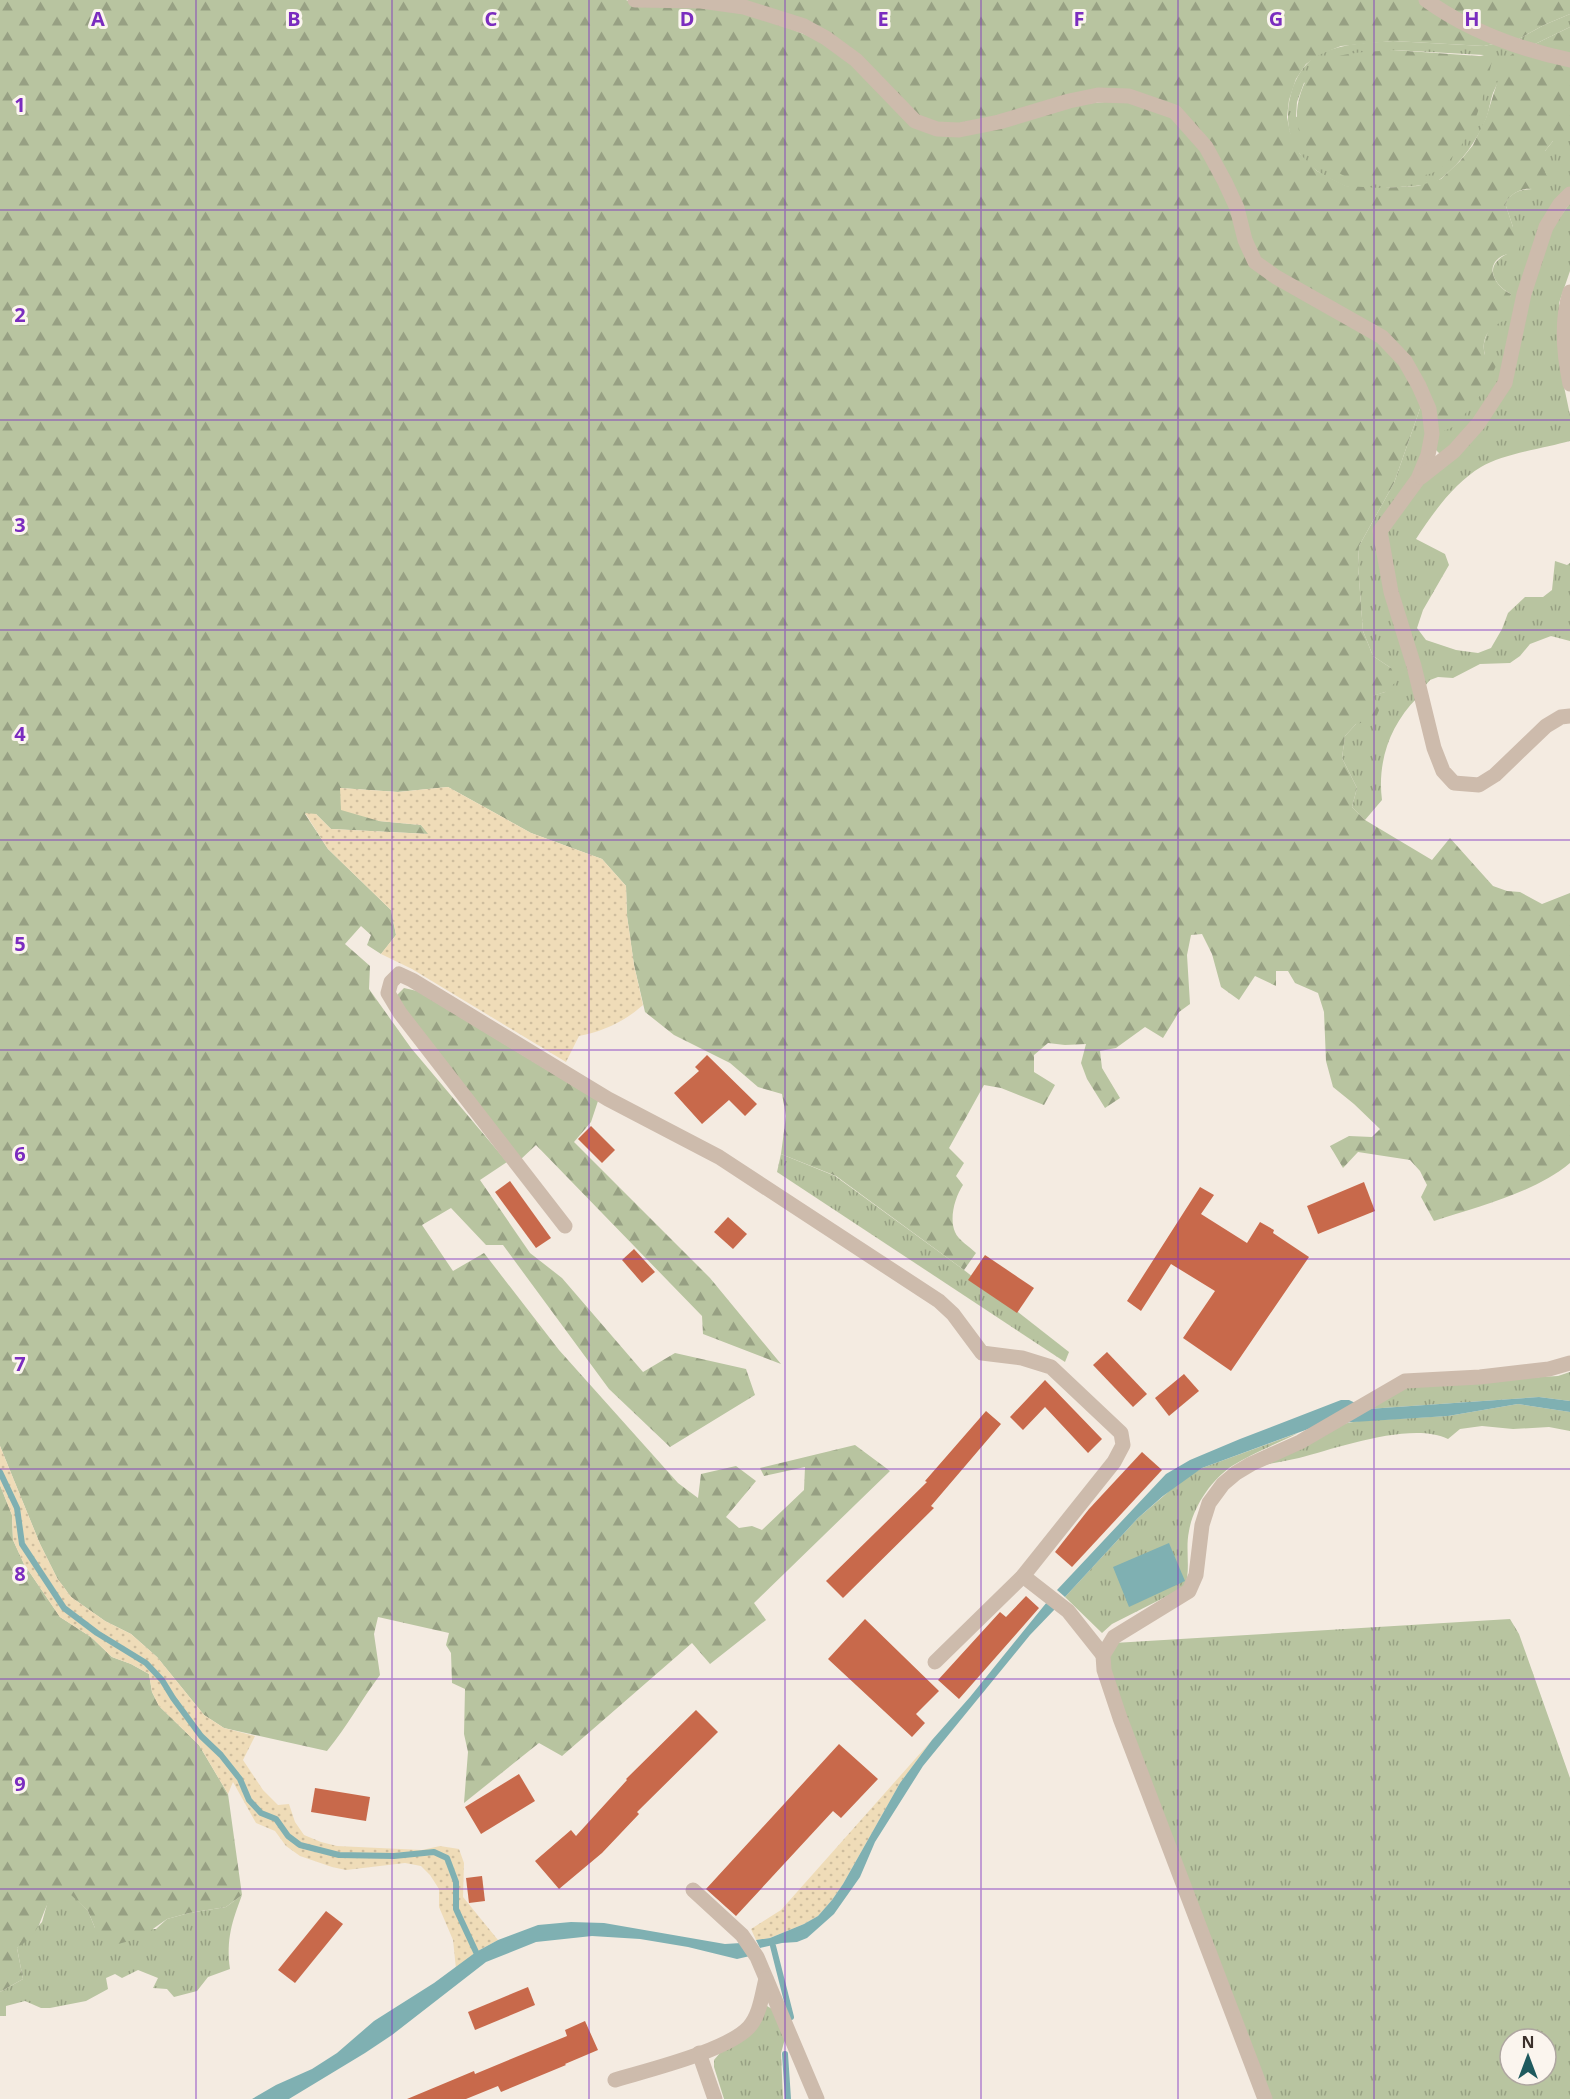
<svg xmlns="http://www.w3.org/2000/svg" width="1570" height="2099" viewBox="0 0 1570 2099" font-family="'Noto Sans',sans-serif">
<style>
.grass{fill:url(#grass-tufts);fill-rule:evenodd}
.forest{fill:url(#forest-firs)}
.sand{fill:url(#sand-dots)}
.water{fill:#7fb0b2}
.lines{fill:none;stroke-linecap:round;stroke-linejoin:round}
.stream{stroke:#7fb0b2;stroke-width:6}
.building{fill:#c8694b}
.street{stroke:#cdbbac;stroke-width:15}
.grid{fill:none;stroke:#7b2cbf;stroke-width:1.5;stroke-opacity:0.55}
.grid-label{font-size:20px;text-anchor:middle;font-weight:bold;fill:#7b2cbf;stroke:#fbf5ee;stroke-width:6;stroke-linejoin:round;paint-order:stroke}
</style>
<defs>
<pattern id="grass-tufts" width="24" height="20" patternUnits="userSpaceOnUse" patternTransform="scale(1.5)"><rect width="24" height="20" fill="#b8c4a0"/><path d="M3 7l-1-3M5 7V3M7 7l1-3M15 17l-1-3M17 17v-4M19 17l1-3" fill="none" stroke="#97a083"/></pattern>
<pattern id="forest-firs" width="22" height="20" patternUnits="userSpaceOnUse" patternTransform="scale(1.5)"><rect width="22" height="20" fill="#b8c4a0"/><path d="M5 1l3.5 6h-7zM16 11l3.5 6h-7z" fill="#97a083"/></pattern>
<pattern id="sand-dots" width="8" height="8" patternUnits="userSpaceOnUse" patternTransform="scale(1.5)"><rect width="8" height="8" fill="#efdcb8"/><path d="M2 2h.1M6 6h.1" fill="none" stroke="#cebd9e" stroke-width="1.8" stroke-linecap="round"/></pattern>
</defs>
<rect width="100%" height="100%" fill="#f4ebe1"/>
<g class="grass">
<path d="M1570,14V27L1533,45L1517,40L1544,25Z"/>
<path d="M1393,41L1484,46L1498,43L1518,49C1510,63 1499,78 1493,93C1490,101 1489,111 1486,119C1476,142 1462,161 1443,177C1433,186 1413,186 1400,187C1384,188 1360,190 1345,186C1340,184 1334,180 1329,178C1292,159 1280,125 1293,87C1299,72 1307,60 1322,53C1344,43 1369,43 1393,41ZM1393,50L1484,55L1296,117L1297,102L1304,83Z"/>
<path d="M1553,141H1570V190L1558,202L1502,382L1447,453H1439L1434,448L1437,434L1485,355C1478,331 1505,316 1511,294C1492,284 1484,265 1507,254L1513,227L1505,203C1513,191 1521,189 1535,189L1545,172V151Z"/>
<path d="M1570,203V271L1559,303V334L1562,377L1570,415V441C1545,448 1503,454 1481,467C1454,483 1433,513 1416,539L1445,554L1449,565L1423,610L1417,628L1426,640L1456,650L1478,653L1491,648L1502,629L1508,613L1525,597H1543L1552,590L1555,561L1567,565L1570,563V641L1551,636L1530,644L1520,656L1510,663L1480,664L1453,678L1438,677L1430,680L1424,687L1395,591L1385,532L1422,481L1483,428L1531,295L1551,230Z"/>
<path d="M1422,403L1428,434L1415,477L1375,530L1417,698C1390,725 1377,762 1382,800L1365,820L1352,807L1357,788L1342,758L1345,736L1356,724L1372,696L1385,692L1391,668L1373,656L1363,631L1358,566L1359,546L1394,483Z"/>
<path d="M781,1154L835,1176L964,1270L1069,1352L1065,1362L777,1172Z"/>
<path d="M1570,1372V1401L1539,1397L1368,1409L1408,1385L1558,1376Z"/>
<path d="M1518,1404L1570,1412V1431L1549,1427L1513,1429L1482,1426L1460,1429L1448,1439C1412,1421 1337,1448 1299,1458C1284,1461 1269,1464 1254,1467L1342,1424L1359,1421L1448,1416Z"/>
<path d="M1298,1433C1277,1444 1252,1453 1232,1466C1211,1480 1193,1507 1189,1531C1185,1550 1191,1568 1185,1587L1112,1624L1102,1633L1065,1597L1138,1518L1181,1481L1202,1468Z"/>
<path d="M1510,1619L1519,1634L1570,1778V2099H1270L1111,1676L1109,1653L1114,1643ZM1510,2039H1546V2075H1510Z"/>
<path d="M69,1892L88,1911L95,1928L156,1929L167,1919L189,1913L226,1907L242,1895C232,1922 226,1939 230,1969L208,1977L197,1991L174,1997L167,1989L153,1988L158,1978L138,1970L122,1978L115,1974L106,1978L108,1989L86,2001L50,2008H41L25,2001L6,2006V2016H0V1992L23,1979L17,1948L42,1922L48,1901L53,1893Z"/>
<path d="M767,2006L772,2009L785,2039L781,2053L783,2099H724L714,2067V2060L720,2053L746,2038Z"/>
</g>
<g class="forest">
<path d="M0,0H626L636,5L743,10L824,42L936,133L1070,105L1128,100L1172,115L1203,149L1222,183L1252,264L1379,340L1402,364L1422,403L1394,483L1359,546L1358,566L1363,631L1373,656L1391,668L1397,681L1385,692L1373,696L1380,708L1375,720L1356,724L1345,736L1342,758L1357,788L1352,807L1365,820L1432,860L1450,838L1493,886L1507,891L1520,892L1542,904L1570,893V1163C1536,1192 1477,1207 1434,1221L1421,1197L1427,1185L1420,1171L1410,1160L1358,1152L1343,1168L1330,1146L1349,1136L1372,1137L1380,1129L1354,1104L1333,1087L1326,1061L1324,1012L1318,993L1295,983L1288,971H1276V986L1255,976L1239,1000L1221,987L1212,954L1202,934L1191,935L1187,955L1190,1004L1179,1012L1163,1038L1145,1027L1116,1048L1100,1051L1102,1068L1120,1098L1105,1108L1087,1079L1081,1063L1086,1044L1065,1045L1048,1043L1034,1055V1072L1055,1085L1044,1105L1001,1088L984,1085L949,1148L964,1163L956,1176L963,1185C955,1197 949,1218 955,1232C958,1240 970,1247 976,1253L964,1270L836,1176L781,1154L786,1116L782,1094L758,1087L730,1063L674,1035L645,1012L634,965L627,916L626,886L602,859L531,833L448,787L398,792L340,788L379,821L421,825L429,834L331,829L316,814H305L328,849L391,910L396,935L381,954L367,945L371,935L361,926L345,944L370,966L369,989L411,1048L507,1162L480,1180L530,1253L562,1278L643,1372L675,1353L746,1369L755,1395L670,1447L609,1389L503,1245H486L451,1208L422,1225L453,1271L484,1253L559,1350L678,1483L698,1498L701,1474L736,1466L756,1481L726,1517L739,1528L752,1526L762,1530L804,1490L805,1467L764,1476L760,1468L855,1445L890,1471L754,1603L766,1620L710,1664L692,1643L562,1756L539,1743L464,1803L468,1752L464,1734L465,1689L452,1683L451,1653L446,1645L449,1633L378,1617L374,1634L380,1675C361,1700 347,1727 327,1751L224,1728L204,1715L157,1657L131,1634L105,1621L71,1597L57,1578L40,1544L0,1446Z"/>
<path d="M730,0H1421L1498,43L1484,46L1393,41L1341,46L1321,54L1306,64L1296,79L1289,100L1287,117L1290,132L1300,154L1317,171L1346,186L1380,188L1418,186L1441,179L1460,161L1473,145L1486,118L1504,61L1518,49L1570,63V141H1553L1545,151V172L1550,182L1542,192C1527,185 1514,190 1505,203L1513,227L1524,234L1518,252C1512,253 1504,254 1499,258C1484,270 1498,288 1511,294L1505,320C1490,327 1480,337 1485,355L1493,358L1496,366L1483,392L1455,426L1437,434L1409,358L1259,259L1210,145L1130,91L958,125H938L917,117L859,56Z"/>
<path d="M1436,0H1570V14L1544,25L1517,40L1494,32Z"/>
<path d="M1570,27V54L1533,45Z"/>
<path d="M1393,50L1493,57C1483,98 1474,143 1438,170C1428,177 1410,177 1398,178C1383,179 1363,182 1348,178C1344,176 1339,173 1336,171C1304,155 1289,127 1301,92C1306,78 1312,68 1326,61C1346,51 1371,52 1393,50Z"/>
<path d="M404,988L417,991L598,1101L591,1122L574,1142L710,1278L781,1364L703,1334L702,1316L536,1145L520,1160L403,1007L397,995Z"/>
<path d="M0,1485L12,1515L13,1540L24,1564L60,1617L91,1637L112,1657L131,1664L149,1674L152,1692L159,1706L199,1745L228,1794L242,1895L226,1907L189,1913L167,1919L140,1938L111,1946L95,1928L88,1911L69,1893H54C38,1916 45,1930 17,1948L23,1979L0,1992Z"/>
</g>
<g class="sand">
<path d="M448,787L531,833L602,859L626,886L627,916L634,965L643,1005C624,1022 604,1031 579,1036L566,1062L412,969L381,954L396,935L391,910L328,849L305,813L316,814L331,829L428,834L421,825L379,821L341,810L340,788L398,792Z"/>
<path d="M0,1446L40,1544L57,1578L71,1597L105,1621L131,1634L157,1657L204,1715L224,1728L255,1736L243,1760L263,1790L278,1805L289,1804L295,1822L304,1835L321,1842L337,1846L422,1850L440,1846L459,1849L464,1863L463,1897L498,1940L476,1952L456,1969L453,1940L439,1907V1889L430,1875L421,1866L405,1863L346,1870L332,1867L300,1856L286,1846L275,1831L256,1823L233,1782L228,1794L199,1745L159,1706L152,1692L149,1674L131,1664L112,1657L91,1637L60,1617L24,1564L13,1540L12,1515L0,1485Z"/>
<path d="M932,1740L900,1783L843,1884L832,1900L818,1916L804,1924L770,1938L756,1940L751,1929L781,1910Z"/>
</g>
<g class="water">
<path d="M1539,1397L1570,1401V1412L1518,1404L1448,1416L1322,1424L1202,1468L1163,1496L1138,1518L1065,1597L1057,1590L1166,1474L1190,1460L1240,1439L1341,1400H1349L1368,1409Z"/>
<path d="M1169,1543L1185,1581L1129,1607L1113,1567Z"/>
<path d="M1047,1602L1055,1609L1030,1635L923,1766L875,1842L860,1877L834,1914L807,1938L797,1942L782,1943L760,1948L756,1940L770,1938L804,1924L818,1916L832,1900L843,1884L900,1783L932,1740L970,1697Z"/>
<path d="M571,1922L604,1923L725,1944L741,1943L750,1956L737,1959L688,1947L640,1939L592,1936L536,1942L486,1962L392,2035L365,2053L289,2099H252L276,2085L312,2069L337,2053L374,2021L434,1983L476,1952L498,1940L538,1925Z"/>
</g>
<g class="lines">
<g class="stream">
<path d="M0,1472L17,1508L22,1544L64,1608L97,1633L146,1663L162,1680L173,1698L201,1736L221,1755L240,1779L249,1800L261,1813L276,1819L288,1836L300,1845L339,1855L394,1856L434,1852L447,1858L456,1882V1909L476,1952"/>
<path d="M773,1946L791,2017"/>
<path d="M785,2054L788,2099"/>
</g>
</g>
<g class="building">
<path d="M707,1055L757,1104L745,1116L729,1100L702,1124L674,1093L699,1071L695,1067Z"/>
<path d="M591,1126L615,1150L602,1163L578,1139Z"/>
<path d="M510,1181L551,1238L536,1248L495,1192Z"/>
<path d="M1364,1182L1375,1211L1318,1234L1307,1206Z"/>
<path d="M1200,1187L1214,1195L1201,1214L1247,1243L1260,1222L1274,1230L1273,1233L1309,1257L1231,1371L1183,1338L1215,1291L1171,1264L1141,1311L1127,1301Z"/>
<path d="M728,1217L747,1234L733,1249L714,1232Z"/>
<path d="M634,1249L655,1272L642,1283L622,1260Z"/>
<path d="M985,1255L1034,1288L1017,1313L968,1280Z"/>
<path d="M1107,1352L1147,1394L1133,1407L1093,1365Z"/>
<path d="M1184,1374L1199,1391L1169,1416L1155,1398Z"/>
<path d="M1045,1380L1102,1439L1088,1453L1045,1407L1023,1430L1010,1417Z"/>
<path d="M986,1411L1001,1424L931,1506L934,1508L843,1598L826,1581L927,1482L925,1481Z"/>
<path d="M1142,1452L1162,1470L1072,1567L1055,1552L1089,1509Z"/>
<path d="M1026,1596L1039,1608L959,1699L938,1680L1000,1612L1006,1617Z"/>
<path d="M865,1619L939,1691L916,1714L925,1723L912,1737L828,1659Z"/>
<path d="M696,1710L718,1732L637,1812L639,1814L602,1853L559,1889L535,1861L571,1830L576,1836L627,1780L626,1779Z"/>
<path d="M839,1744L878,1779L841,1818L833,1811L736,1916L706,1889Z"/>
<path d="M519,1774L535,1801L481,1834L465,1807Z"/>
<path d="M315,1788L370,1797L366,1821L311,1812Z"/>
<path d="M482,1876L485,1901L469,1903L466,1878Z"/>
<path d="M326,1911L343,1924L295,1983L278,1970Z"/>
<path d="M528,1987L535,2005L475,2030L468,2012Z"/>
<path d="M585,2021L598,2050L565,2064L566,2065L501,2092L498,2086L466,2099H407L474,2071L475,2074L567,2036L565,2030Z"/>
</g>
<g class="lines">
<g class="street">
<path d="M635,0L701,1L744,7L804,26L826,38L856,60L915,121L937,129L959,130L999,122L1069,101L1098,95L1129,96L1175,112L1206,147L1225,182L1237,208L1245,240L1255,262L1276,277L1382,337L1405,361L1419,386L1429,409L1432,434L1428,455L1418,479L1380,531L1391,592L1414,666L1434,748L1443,771L1454,783L1479,785L1495,775L1546,726L1561,717L1570,716"/>
<path d="M1426,0C1469,31 1518,49 1570,60"/>
<path d="M1570,292C1561,320 1564,355 1570,384"/>
<path d="M1421,477L1454,451L1478,424L1505,383L1524,294L1546,227L1560,204L1570,194"/>
<path d="M565,1226L400,1013L388,993L391,982L399,974L412,980L608,1099L719,1157L939,1301L953,1314L982,1353L1022,1358L1051,1367L1121,1433L1123,1445L1114,1462L1023,1576L935,1662"/>
<path d="M1023,1576L1068,1611L1103,1655"/>
<path d="M693,1890L742,1935L757,1957L817,2099"/>
<path d="M699,2053L715,2099"/>
<path d="M615,2080C648,2070 727,2051 749,2027C760,2015 762,1994 766,1979"/>
<path d="M1265,2099L1120,1718L1104,1670L1103,1655L1114,1637L1189,1591L1196,1575L1202,1525L1209,1503L1223,1484L1236,1473L1251,1464L1300,1442L1405,1381L1480,1377L1549,1369L1570,1363"/>
</g>
</g>
<path class="grid" d="M196,0V2099M392,0V2099M589,0V2099M785,0V2099M981,0V2099M1178,0V2099M1374,0V2099M0,210H1570M0,420H1570M0,630H1570M0,840H1570M0,1050H1570M0,1259H1570M0,1469H1570M0,1679H1570M0,1889H1570"/>
<g class="grid-label">
<text x="98" y="26">A</text>
<text x="294" y="26">B</text>
<text x="491" y="26">C</text>
<text x="687" y="26">D</text>
<text x="883" y="26">E</text>
<text x="1079" y="26">F</text>
<text x="1276" y="26">G</text>
<text x="1472" y="26">H</text>
<text x="20" y="112">1</text>
<text x="20" y="322">2</text>
<text x="20" y="532">3</text>
<text x="20" y="741">4</text>
<text x="20" y="951">5</text>
<text x="20" y="1161">6</text>
<text x="20" y="1371">7</text>
<text x="20" y="1581">8</text>
<text x="20" y="1791">9</text>
</g>
<g transform="translate(1528 2057)"><circle r="28" fill="#fbf5ee" stroke="#aea6a0" stroke-width="1.5"/>
<path d="M0-4.5L10 22L0 15L-10 22Z" fill="#1f5a5e"/>
<text y="-9" font-size="16" font-weight="bold" text-anchor="middle" fill="#3b302b">N</text>
</g>
</svg>
